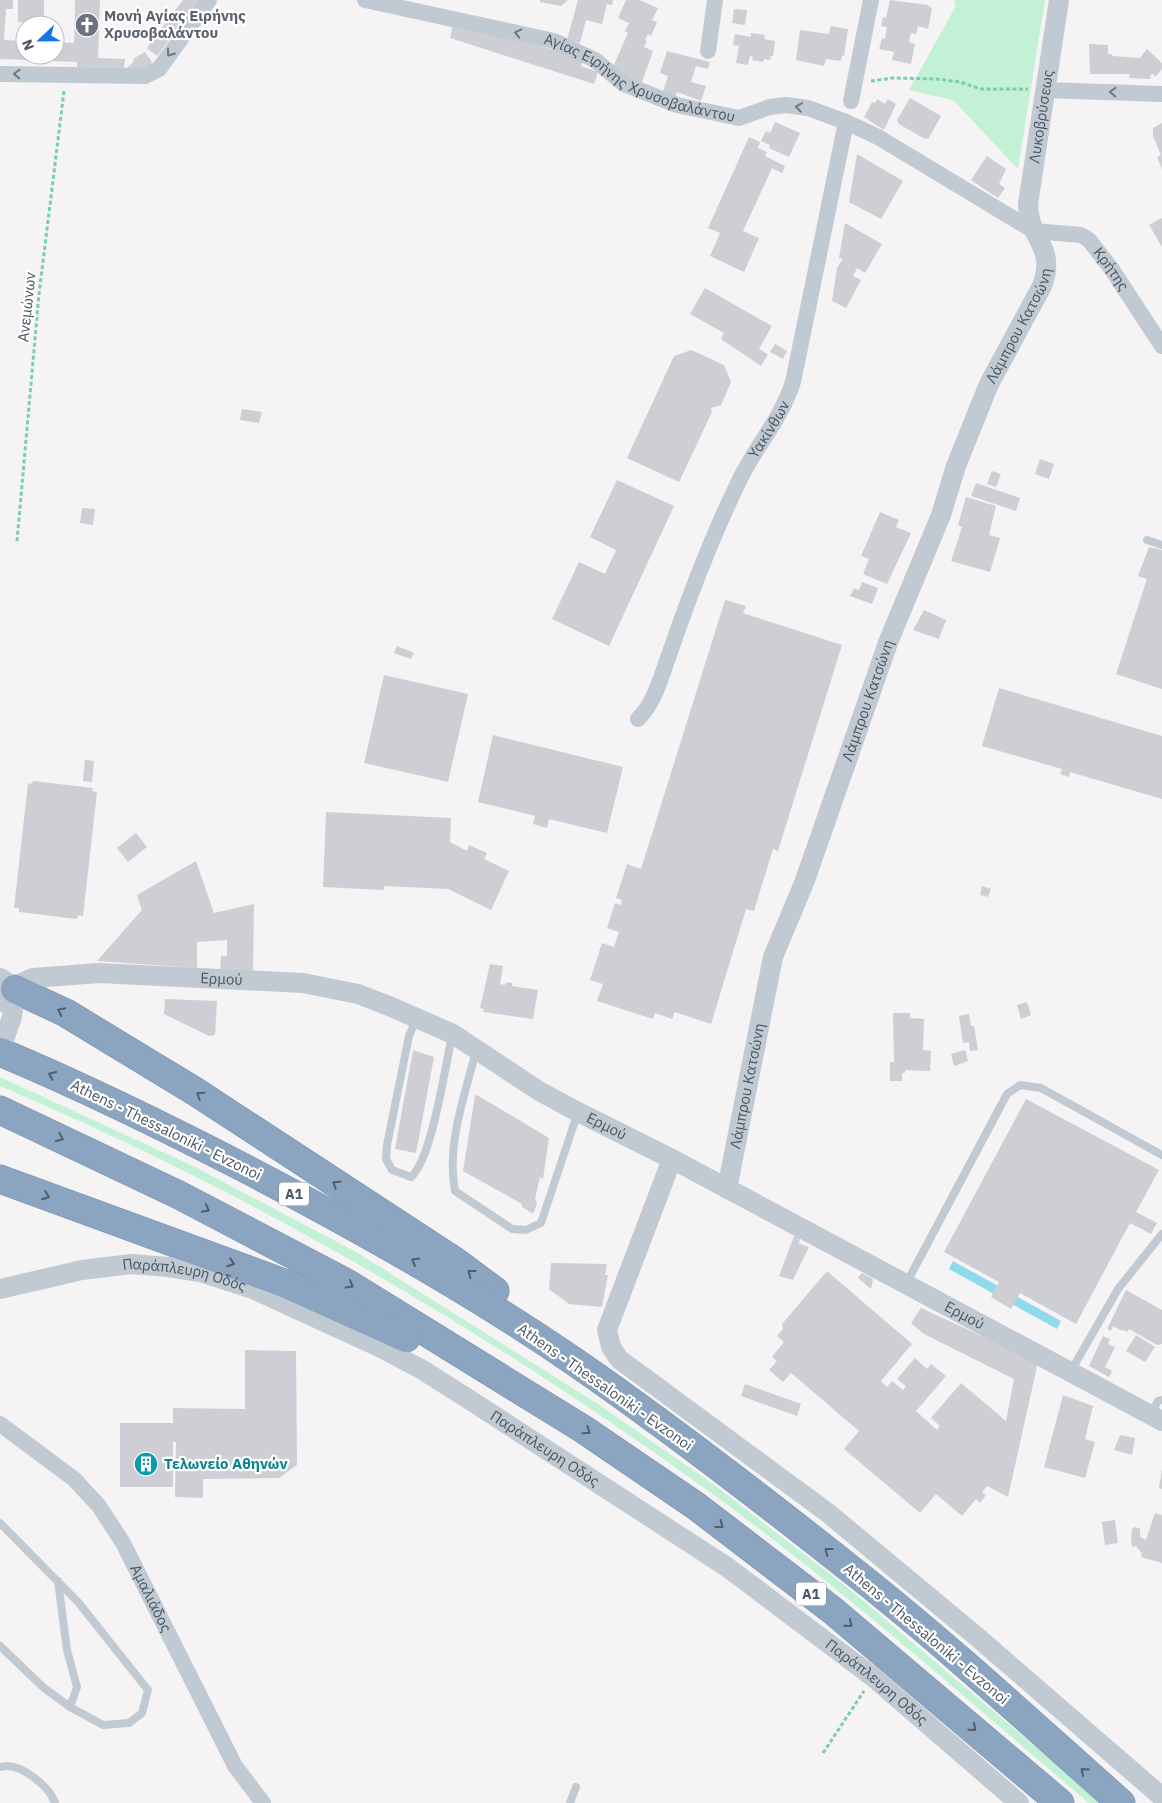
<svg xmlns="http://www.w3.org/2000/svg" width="1162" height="1803" viewBox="0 0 1162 1803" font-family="'IBM Plex Sans',sans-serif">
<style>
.green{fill:#c3f1d5}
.water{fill:#90daee}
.building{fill:#cdcfd5}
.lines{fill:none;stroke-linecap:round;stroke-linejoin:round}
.motorway-casing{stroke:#7690ad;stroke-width:29}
.path{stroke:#7ad0a6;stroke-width:3;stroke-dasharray:4 2.5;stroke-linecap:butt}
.service{stroke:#c1cad2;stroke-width:8}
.minor{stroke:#c1cad2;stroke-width:16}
.tertiary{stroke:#c1cad2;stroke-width:20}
.secondary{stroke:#c1cbd6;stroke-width:22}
.motorway{stroke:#8ba5c1;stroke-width:28}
.oneway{stroke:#6e7983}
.oneway2{stroke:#505e6b}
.labels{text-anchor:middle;stroke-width:4.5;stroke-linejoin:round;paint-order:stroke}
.shield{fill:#fff;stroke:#808990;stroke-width:1}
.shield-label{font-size:14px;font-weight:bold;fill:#4a5661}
.worship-label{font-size:15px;font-weight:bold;fill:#5b616d;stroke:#fff;text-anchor:start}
.street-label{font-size:15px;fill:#4a5661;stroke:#fff}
.culture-label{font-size:15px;font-weight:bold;fill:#0d838f;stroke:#fff;text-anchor:start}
</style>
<rect width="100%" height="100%" fill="#f5f3f3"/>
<g class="green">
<path d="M954,0H1045L1018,169L953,100L909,90L956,6Z"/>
<path d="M0,1077L195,1167L358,1253L598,1404L713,1484L848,1588L1102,1803H1089C964,1697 841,1587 707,1490C487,1331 250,1192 0,1086Z"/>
</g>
<path class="water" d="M953,1261L1061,1321L1057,1329L949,1269Z"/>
<g class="building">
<path d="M0,0H13V9H6L4,40L25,41V55H55V42L74,43L75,0H100L98,58L125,59L124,68L77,67V62L0,59Z"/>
<path d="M18,0H44V23L18,22Z"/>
<path d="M183,0H200L157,56L147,48L171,16L174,19L176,17L172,14Z"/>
<path d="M540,0H568L561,6L540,2Z"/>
<path d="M578,0H613L612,5L607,4L602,24L586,20L580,43L567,40Z"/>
<path d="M626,0H639L658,8L652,20L657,22L651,36L648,34L645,40L647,41L644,47L653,51L641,85L612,69L628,33L625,31L629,23L618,18Z"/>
<path d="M890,0L928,5L932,9L928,29L918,26L916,34L911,33L909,42L915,44L911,64L892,60L894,52L879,49L882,38L885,39L887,27L881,26L883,17L886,18Z"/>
<path d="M734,9L747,10L745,25L732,23Z"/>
<path d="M453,25L572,54L583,61L581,66L598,72L594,84L450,38Z"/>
<path d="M831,26L848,29L844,56L842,55L841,61L826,59L824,66L796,60L800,30L829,34Z"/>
<path d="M751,33L765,35L764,39L775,41L773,56H771L770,60L764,59L763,62L752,60L753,57L750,56L748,65L736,63L739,46L733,45L735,34L751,37Z"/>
<path d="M1089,44L1108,45V54H1112V56L1140,58L1147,49L1162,63V69L1155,77L1154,74L1150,75L1151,79L1129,78L1130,74H1090Z"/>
<path d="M667,51L710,62L708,69L696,66L691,82L706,86L701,101L677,92L675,100L662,95L668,76L660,73Z"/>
<path d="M145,52L152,62L150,65L144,68H127L134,61L133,59Z"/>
<path d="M910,98L941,116L929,138L925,139L899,124L897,120Z"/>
<path d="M877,99L885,104L888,99L896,104L884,130L864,117L872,102L875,103Z"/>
<path d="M775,122L800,133L789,157L769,148L770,145L761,141L766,131L770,133Z"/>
<path d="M1162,123V169L1157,157L1161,155L1153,136V128Z"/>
<path d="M749,137L760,142L758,148L767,152L765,156L785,166L782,173L772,168L743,231L759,238L744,272L710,256L720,233L708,228Z"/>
<path d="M857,154L903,181L881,219L849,202Z"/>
<path d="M987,156L1006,169L999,184L1005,188L998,198L971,180Z"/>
<path d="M1161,218L1162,219V247L1149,225Z"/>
<path d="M845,223L882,244L865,273L857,268L853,276L861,280L846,308L832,301L837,268L843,259L839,258Z"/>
<path d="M705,288L772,326L759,349L768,354L761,366L721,339L724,333L690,314Z"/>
<path d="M775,344L787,351L783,359L770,352Z"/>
<path d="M691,350L724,365L731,382L721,405L711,408L712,412L679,482L627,458L674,356Z"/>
<path d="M242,409L262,412L259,423L240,420Z"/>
<path d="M1040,459L1054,464L1049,479L1035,474Z"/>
<path d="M992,471L1001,474L996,487L987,484Z"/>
<path d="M617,480L674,506L609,646L552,619L579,562L605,574L616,550L590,537Z"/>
<path d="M976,483L1020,498L1016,511L971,496Z"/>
<path d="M966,497L996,506L989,535L1000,538L990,572L951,561L962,527L958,525Z"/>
<path d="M82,508L95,509L93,525L80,523Z"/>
<path d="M880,512L899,520L896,527L911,533L887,584L863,574L869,559L861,556Z"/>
<path d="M1149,547L1162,550V689L1116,674L1147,579L1138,576Z"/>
<path d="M862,582L878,588L872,604L850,596L854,588L859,590Z"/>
<path d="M725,600L746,606L743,613L842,645L778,851L773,849L754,911L746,909L711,1024L675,1012L672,1019L655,1013L653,1019L597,1001L603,984L590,980L602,943L614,947L619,932L607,928L615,903L621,905L622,900L616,898L627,864L641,869Z"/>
<path d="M924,610L946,620L939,639L913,630Z"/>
<path d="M397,646L414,653L411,659L394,653Z"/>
<path d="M384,675L468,694L448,782L364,763Z"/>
<path d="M999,688L1162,736V799L1070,772L1069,777L1060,774L1062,769L982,746Z"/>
<path d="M493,735L623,767L607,833L549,819L547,828L533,824L535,816L478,802Z"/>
<path d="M85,760L94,761L92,782L83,781Z"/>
<path d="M33,781L93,788L92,791L97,792L83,916L78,915L77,919L19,912V908H14L28,783L32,784Z"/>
<path d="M326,812L451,818L450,842L467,851L469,845L487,853L484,859L509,871L491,910L448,889L384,886V890L323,887Z"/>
<path d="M136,833L147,847L128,862L117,848Z"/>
<path d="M196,861L214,913L254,904L253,972L220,970L221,956H227V940L197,942V968L97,961L142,910L137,895Z"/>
<path d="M982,886L991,889L988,897L980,895Z"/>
<path d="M490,964L503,966L500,984L505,985L506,982L512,983V986L538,990L533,1019L483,1012L484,1009L480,1008Z"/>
<path d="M165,999L217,1001L215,1035L209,1036L164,1014Z"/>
<path d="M1027,1002L1031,1015L1021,1019L1017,1005Z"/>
<path d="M893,1013H910V1018L924,1019L923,1050L931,1051L930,1071L905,1070V1073H902V1081H890V1062H894Z"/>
<path d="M969,1014L971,1026H974L978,1050L970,1051L969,1042L963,1043L959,1016Z"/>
<path d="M413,1050L434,1057L416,1153L395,1149Z"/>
<path d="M965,1050L968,1061L954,1066L951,1054Z"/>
<path d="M477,1095L549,1138L543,1179L540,1177L535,1199L537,1203L534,1212L532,1213L522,1207V1204L463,1171L475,1096Z"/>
<path d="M1026,1099L1159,1170L1136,1212L1157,1223L1151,1234L1130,1223L1076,1324L1020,1293L1011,1309L991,1297L999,1282L944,1252Z"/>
<path d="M794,1236L800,1238L799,1244L809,1247L793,1280L779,1276Z"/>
<path d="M551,1263L607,1264L605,1275H608L602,1307L569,1304L549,1289Z"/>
<path d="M827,1271L912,1344L881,1381L887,1387L892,1381L903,1390L906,1386L897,1379L915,1358L927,1369L931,1364L946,1376L916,1411L937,1430L940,1426L931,1418L961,1383L1006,1421L1014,1379L924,1334L911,1323L921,1308L1038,1362L1008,1497L987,1486L982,1492L986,1495L980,1503L976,1499L962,1516L936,1494L920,1513L844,1449L859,1431L791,1373L783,1382L769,1370L777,1361L772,1357L784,1342L777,1336L783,1329L782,1324Z"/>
<path d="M862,1273L873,1279L871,1289L858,1278Z"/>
<path d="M1126,1290L1162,1310V1344L1157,1345L1129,1329L1127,1332L1122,1329V1331L1113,1326L1111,1331L1107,1329Z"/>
<path d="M1136,1335L1155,1347L1145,1362L1126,1351Z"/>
<path d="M1103,1336L1110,1339L1108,1344L1115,1347L1105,1367L1112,1371L1109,1377L1089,1366Z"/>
<path d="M245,1350L296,1351L297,1465L279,1478L203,1479V1498L175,1497L176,1442H173V1487H120V1423H173V1408L245,1409Z"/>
<path d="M745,1384L801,1404L797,1416L741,1396Z"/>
<path d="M1063,1395L1093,1406L1085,1439L1095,1442L1085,1478L1044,1467Z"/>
<path d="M1120,1435L1135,1438L1132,1455L1114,1450Z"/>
<path d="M1162,1469V1489L1159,1488Z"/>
<path d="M1155,1513L1162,1515V1563L1141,1557L1142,1553L1136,1546L1133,1547L1131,1544L1132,1529L1135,1527L1140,1529V1537L1146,1540Z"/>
<path d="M1115,1520L1118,1543L1105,1545L1102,1522Z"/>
</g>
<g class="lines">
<g class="motorway-casing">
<g id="motorway">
<path d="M15,989L66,1013L196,1092L456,1262L495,1291"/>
<path d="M0,1052C86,1088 169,1129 252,1172C363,1230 472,1291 575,1362C672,1429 766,1502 858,1575C949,1647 1034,1726 1121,1803"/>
<path d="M0,1110L179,1195L345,1282L583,1429L696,1506L832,1610L1060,1803"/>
<path d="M0,1179L284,1283L406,1338"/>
</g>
</g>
<g class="path">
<path d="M871,81L893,78L938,79L960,82L981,89H1028"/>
<path d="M17,541L39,294L64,91"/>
<path d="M823,1753L864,1691"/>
</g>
<g class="service">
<path d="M1147,540L1162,545"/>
<path d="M416,1020L409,1036L387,1145L386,1159L392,1170L411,1177C432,1159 445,1067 452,1036"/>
<path d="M476,1051C465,1095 446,1145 455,1191L512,1229L526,1230L541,1223L578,1112"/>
<path d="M906,1284L1007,1094L1020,1085L1041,1088L1162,1155"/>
<path d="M1071,1371L1118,1289L1162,1234"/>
<path d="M1151,1413L1158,1401L1162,1400"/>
<path d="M0,1523L78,1602L148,1690L142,1713L129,1723L103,1725L70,1707L44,1688L0,1646"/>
<path d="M58,1581L67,1650L77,1687L70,1707"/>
<path d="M0,1767C19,1761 49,1786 55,1803"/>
<path d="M570,1803L576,1787"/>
</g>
<g class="minor">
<path id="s1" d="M365,0L554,41L595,60L624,84L677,105L739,118L770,107L786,105L808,108L846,122L878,137L1034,231L1081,235L1089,240L1111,268L1162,346"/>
<path d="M708,51L715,0"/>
<path d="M0,74L145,76L159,69L209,0"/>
<path d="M1045,90L1162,94"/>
<path d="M851,101L871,0"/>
<path id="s2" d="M638,719C655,702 661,677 669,655C690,594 713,533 742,475C759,442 781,419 793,382L846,122"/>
<path id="s3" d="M0,1424L74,1479L99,1506L123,1543L235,1766L263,1803"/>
</g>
<g class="tertiary">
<path id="s4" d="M0,1002L24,982L33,978L99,973L303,983L358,994L389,1006L453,1034L539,1091L578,1112L672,1159L1162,1421"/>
<path d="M0,1051L12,1017L15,989"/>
<path d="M672,1159L607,1330L611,1347L619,1359L828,1513L976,1636L1162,1797"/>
<path id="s5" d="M727,1189L773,957L804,883L889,640L941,515L956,466L989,384L1042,286C1057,246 1028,239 1028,204L1059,0"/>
<path id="s6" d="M0,1289L82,1270L131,1264L168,1267L200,1272L253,1289L379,1347L421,1369L473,1402L727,1567L873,1677L1019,1803"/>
</g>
<path class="secondary" d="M0,979L15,989"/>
<use href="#motorway" class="motorway"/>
</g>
<defs><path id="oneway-chevron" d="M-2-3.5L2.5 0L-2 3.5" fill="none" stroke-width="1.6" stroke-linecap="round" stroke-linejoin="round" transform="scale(1.25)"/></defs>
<g class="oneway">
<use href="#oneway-chevron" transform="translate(518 33) rotate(-167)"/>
<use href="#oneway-chevron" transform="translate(170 53) rotate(126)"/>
<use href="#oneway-chevron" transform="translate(17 74) rotate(-178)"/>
<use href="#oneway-chevron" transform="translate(1113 92) rotate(-178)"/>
<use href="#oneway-chevron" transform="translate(799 107) rotate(-172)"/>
</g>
<g class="oneway2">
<use href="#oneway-chevron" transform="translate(61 1011) rotate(-154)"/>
<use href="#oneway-chevron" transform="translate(52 1075) rotate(-156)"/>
<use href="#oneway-chevron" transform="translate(200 1095) rotate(-147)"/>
<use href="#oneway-chevron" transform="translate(60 1138) rotate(24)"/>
<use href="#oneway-chevron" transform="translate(336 1184) rotate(-147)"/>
<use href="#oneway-chevron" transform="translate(46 1196) rotate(20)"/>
<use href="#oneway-chevron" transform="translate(206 1209) rotate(27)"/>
<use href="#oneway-chevron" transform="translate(415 1261) rotate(-149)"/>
<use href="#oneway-chevron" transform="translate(231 1263) rotate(20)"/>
<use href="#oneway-chevron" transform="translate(471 1273) rotate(-143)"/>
<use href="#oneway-chevron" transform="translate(350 1285) rotate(30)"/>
<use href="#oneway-chevron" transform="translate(587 1431) rotate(34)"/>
<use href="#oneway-chevron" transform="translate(720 1525) rotate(37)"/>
<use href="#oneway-chevron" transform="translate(828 1551) rotate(-142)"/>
<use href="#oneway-chevron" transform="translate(849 1624) rotate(40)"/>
<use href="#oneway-chevron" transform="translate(973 1728) rotate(41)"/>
<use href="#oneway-chevron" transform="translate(1084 1771) rotate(-138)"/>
</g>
<defs>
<g id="church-disc" transform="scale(1.25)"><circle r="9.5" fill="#6b7280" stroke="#fff"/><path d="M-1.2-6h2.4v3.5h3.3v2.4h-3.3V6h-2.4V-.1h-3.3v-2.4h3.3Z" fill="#fff"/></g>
<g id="building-disc" transform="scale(1.25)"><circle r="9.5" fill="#0f9aa8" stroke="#fff"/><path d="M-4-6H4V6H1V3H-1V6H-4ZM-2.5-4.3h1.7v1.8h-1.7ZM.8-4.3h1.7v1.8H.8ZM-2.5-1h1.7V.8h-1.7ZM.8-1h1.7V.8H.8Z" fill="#fff"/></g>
</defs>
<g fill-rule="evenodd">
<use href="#church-disc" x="87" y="25"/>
<use href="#building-disc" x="146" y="1464"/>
</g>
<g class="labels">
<g class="shield">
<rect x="279" y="1182.5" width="30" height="23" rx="4"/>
<rect x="796" y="1582.5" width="30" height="23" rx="4"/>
</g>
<g class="shield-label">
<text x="294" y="1199">Α1</text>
<text x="811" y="1599">Α1</text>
</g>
<g class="worship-label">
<text x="104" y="21">Μονή Αγίας Ειρήνης<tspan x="104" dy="17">Χρυσοβαλάντου</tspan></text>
</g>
<g class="street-label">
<text dy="5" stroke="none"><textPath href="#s1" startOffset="288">Αγίας Ειρήνης Χρυσοβαλάντου</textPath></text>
<text dy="5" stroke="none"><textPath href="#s5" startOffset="1135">Λυκοβρύσεως</textPath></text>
<text dy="5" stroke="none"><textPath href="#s1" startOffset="819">Κρήτης</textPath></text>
<text transform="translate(27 307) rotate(-84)" y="5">Ανεμώνων</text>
<text dy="5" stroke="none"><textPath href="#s5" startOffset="915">Λάμπρου Κατσώνη</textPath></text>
<text dy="5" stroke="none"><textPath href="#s2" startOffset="319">Υακίνθων</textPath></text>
<text dy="5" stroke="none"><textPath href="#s5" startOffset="510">Λάμπρου Κατσώνη</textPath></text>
<text dy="5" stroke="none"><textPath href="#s4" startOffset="230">Ερμού</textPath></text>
<text dy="5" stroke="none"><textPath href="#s5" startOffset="105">Λάμπρου Κατσώνη</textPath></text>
<text dy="5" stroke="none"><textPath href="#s4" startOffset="650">Ερμού</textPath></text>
<text transform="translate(166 1130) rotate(26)" y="5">Athens - Thessaloniki - Evzonoi</text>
<text dy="5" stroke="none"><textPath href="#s6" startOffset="188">Παράπλευρη Οδός</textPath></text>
<text dy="5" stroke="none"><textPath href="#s4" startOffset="1055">Ερμού</textPath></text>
<text transform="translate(605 1387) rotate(35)" y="5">Athens - Thessaloniki - Evzonoi</text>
<text dy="5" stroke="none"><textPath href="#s6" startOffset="592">Παράπλευρη Οδός</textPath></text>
<text dy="5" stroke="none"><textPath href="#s3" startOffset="235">Αμαλιάδος</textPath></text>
<text transform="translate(926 1634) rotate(40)" y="5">Athens - Thessaloniki - Evzonoi</text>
<text dy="5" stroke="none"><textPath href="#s6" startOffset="998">Παράπλευρη Οδός</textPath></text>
</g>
<g class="culture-label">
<text x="164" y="1469">Τελωνείο Αθηνών</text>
</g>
</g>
<g transform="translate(40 40) rotate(248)"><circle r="24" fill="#ffffff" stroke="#b7bbc0"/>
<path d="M0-4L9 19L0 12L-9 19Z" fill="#1a73e8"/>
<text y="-8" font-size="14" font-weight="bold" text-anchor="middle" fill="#4a5661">N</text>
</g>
</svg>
